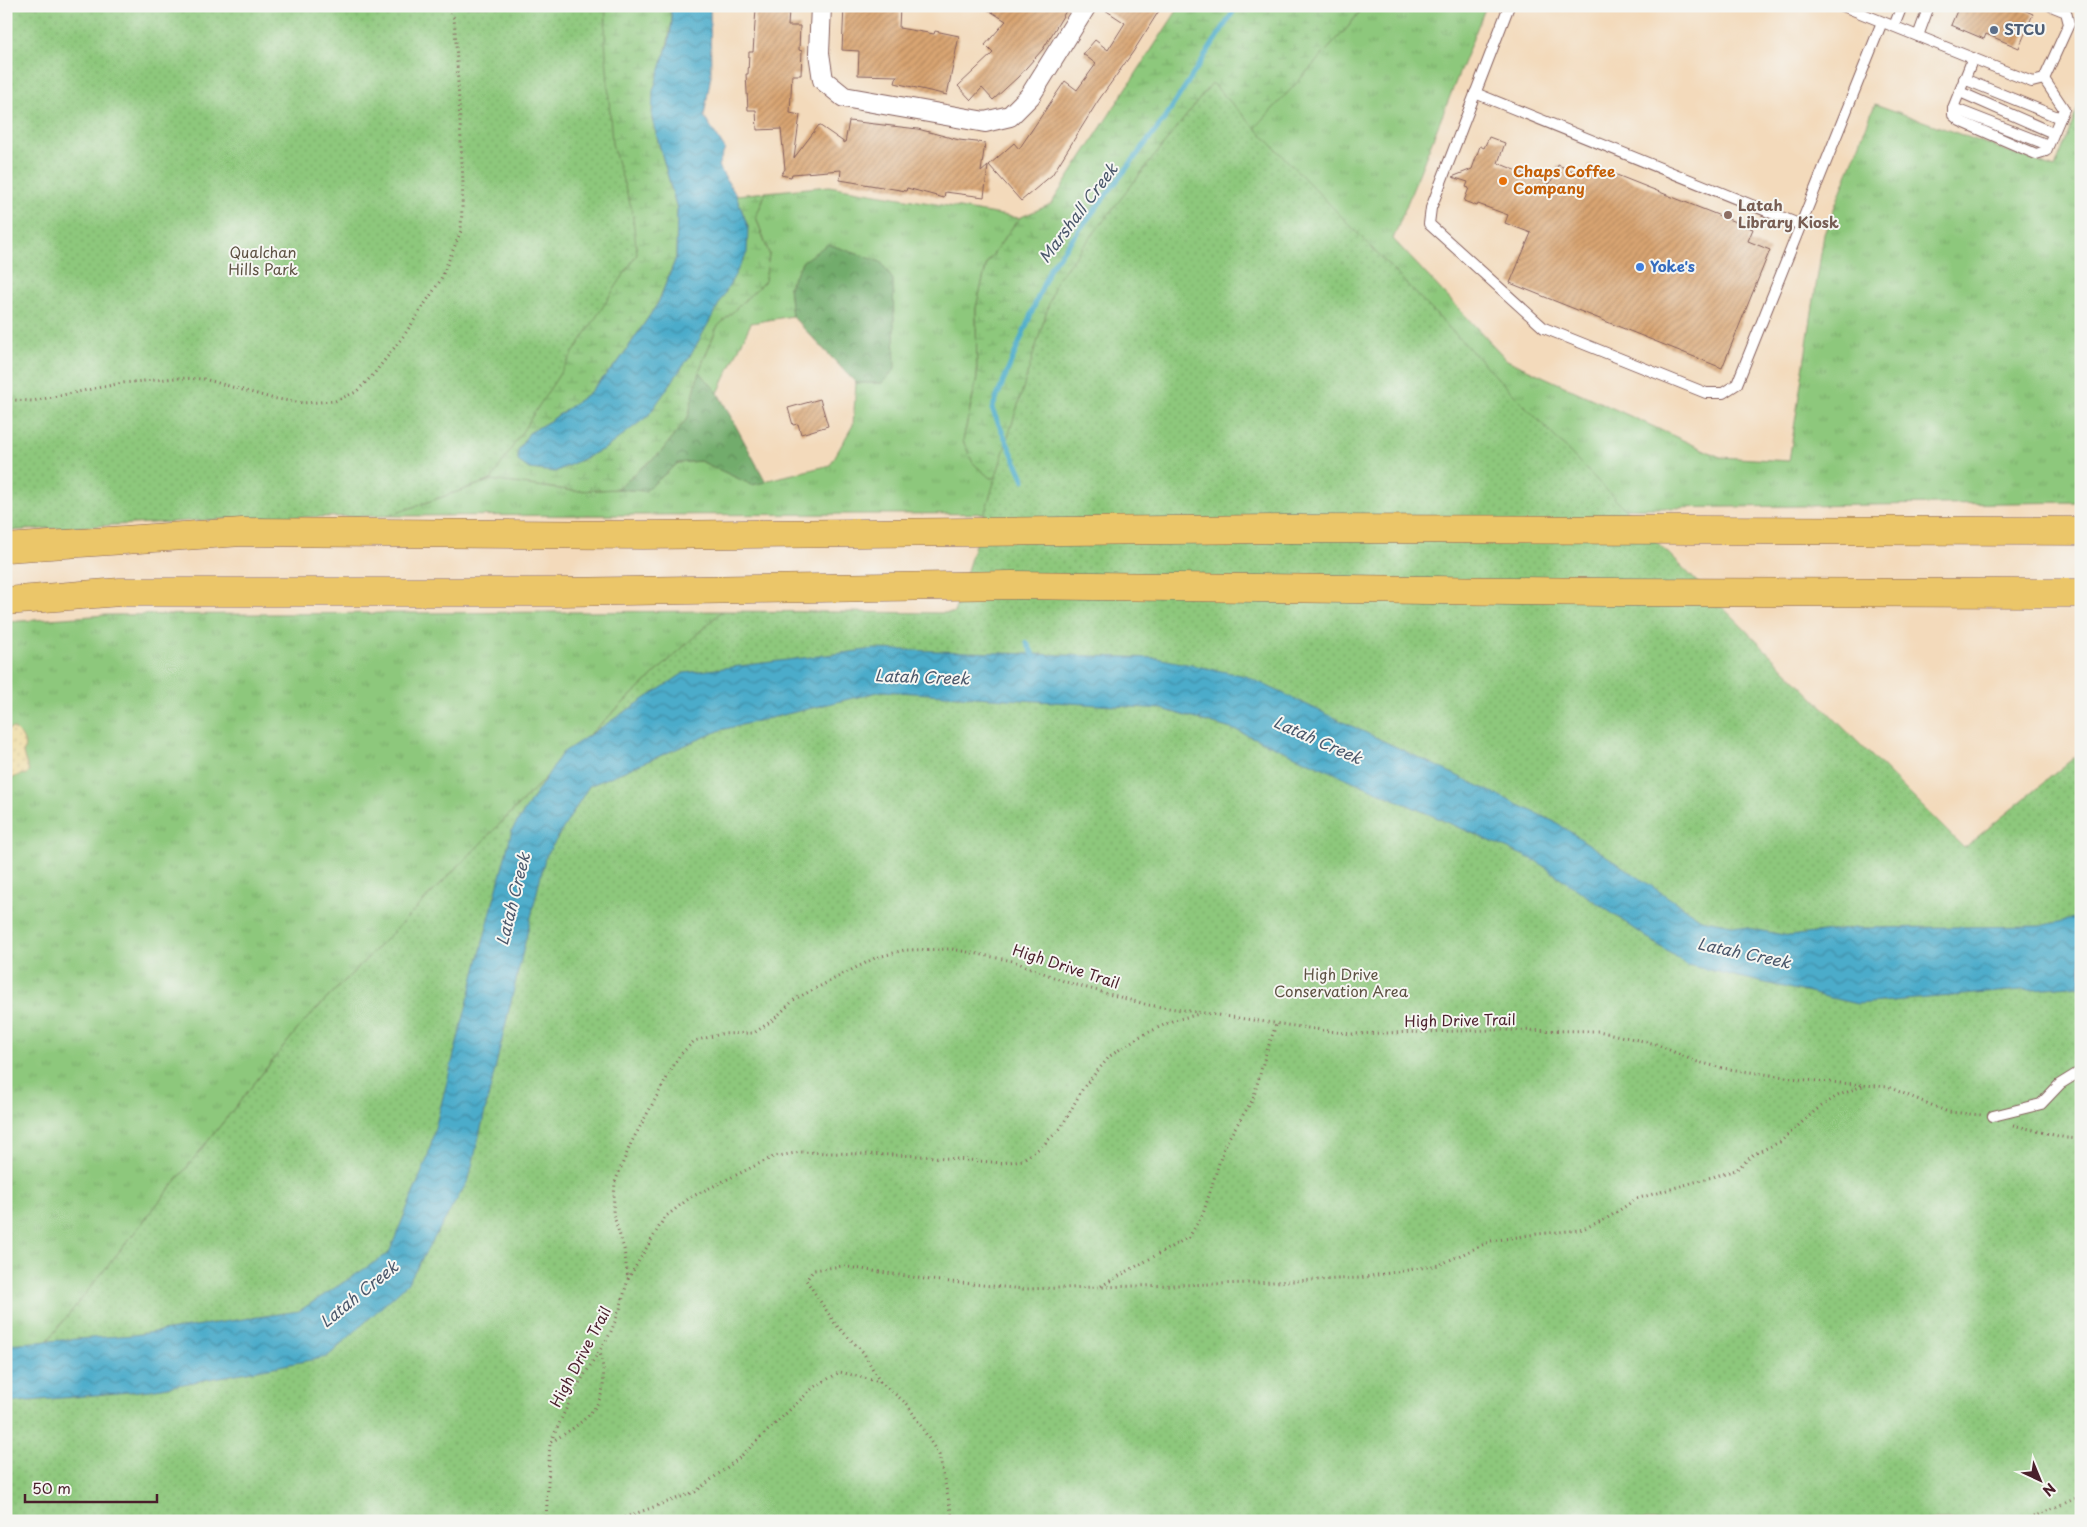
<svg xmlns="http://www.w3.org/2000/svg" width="2087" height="1527" viewBox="0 0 2087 1527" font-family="'Playpen Sans',sans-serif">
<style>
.grass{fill:url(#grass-tufts);stroke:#6c7454}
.forest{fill:url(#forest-crowns);stroke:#5e664c}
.wetland{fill:url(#wetland-marsh);stroke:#6c7454}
.sand{fill:url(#sand-dots);stroke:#9c7c64}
.park{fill:url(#park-dots);stroke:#6c7454}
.water{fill:url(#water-waves);stroke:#4a667a}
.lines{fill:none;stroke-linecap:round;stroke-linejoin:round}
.stream{stroke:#4bacca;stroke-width:5}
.building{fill:url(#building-hatch)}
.lane-casing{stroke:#85605d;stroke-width:12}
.street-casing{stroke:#85605d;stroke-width:22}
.highway-casing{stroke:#85605d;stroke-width:29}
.path{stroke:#85605d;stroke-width:3;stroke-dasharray:1 4;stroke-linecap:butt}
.lane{stroke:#fff;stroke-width:10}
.street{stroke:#fff;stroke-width:20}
.highway{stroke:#ebc669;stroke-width:28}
.service-dot{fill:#5c6f8a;stroke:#f6f6f2;stroke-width:2}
.food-dot{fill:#e8710a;stroke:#f6f6f2;stroke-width:2}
.education-dot{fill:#8d6e63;stroke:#f6f6f2;stroke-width:2}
.shop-dot{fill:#3f7fe0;stroke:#f6f6f2;stroke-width:2}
.labels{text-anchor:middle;stroke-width:4;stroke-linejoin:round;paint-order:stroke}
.service-label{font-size:15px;font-weight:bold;fill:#4e5e75;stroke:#f6f6f2;text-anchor:start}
.food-label{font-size:15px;font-weight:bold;fill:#c56008;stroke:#f6f6f2;text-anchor:start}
.education-label{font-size:15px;font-weight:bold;fill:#785e54;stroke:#f6f6f2;text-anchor:start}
.park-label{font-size:15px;fill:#5e5243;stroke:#f6f6f2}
.shop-label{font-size:15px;font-weight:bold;fill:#366cbe;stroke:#f6f6f2;text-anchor:start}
.street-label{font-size:15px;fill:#4a1f2b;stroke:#f6f6f2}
.water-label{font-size:16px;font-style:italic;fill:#4a576b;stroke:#f6f6f2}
</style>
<defs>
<pattern id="grass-tufts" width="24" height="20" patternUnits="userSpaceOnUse" patternTransform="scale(1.25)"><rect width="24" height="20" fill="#8dc87c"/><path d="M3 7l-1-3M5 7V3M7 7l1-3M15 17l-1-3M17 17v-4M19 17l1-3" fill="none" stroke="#7bab6b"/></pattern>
<pattern id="forest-crowns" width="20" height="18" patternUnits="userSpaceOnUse" patternTransform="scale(1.25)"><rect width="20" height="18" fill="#72ac6c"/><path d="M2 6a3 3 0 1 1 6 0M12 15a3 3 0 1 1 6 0" fill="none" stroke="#608b59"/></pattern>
<pattern id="wetland-marsh" width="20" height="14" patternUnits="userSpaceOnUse" patternTransform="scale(1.25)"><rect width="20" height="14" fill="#8dc87c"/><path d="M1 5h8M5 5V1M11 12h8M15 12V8" fill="none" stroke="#7bab6b"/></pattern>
<pattern id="sand-dots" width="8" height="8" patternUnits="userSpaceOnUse" patternTransform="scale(1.25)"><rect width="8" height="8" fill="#eeda9e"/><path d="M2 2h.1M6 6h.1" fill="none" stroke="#cebb88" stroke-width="1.8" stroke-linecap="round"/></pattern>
<pattern id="park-dots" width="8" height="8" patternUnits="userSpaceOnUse" patternTransform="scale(1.25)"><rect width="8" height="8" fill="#8dc87c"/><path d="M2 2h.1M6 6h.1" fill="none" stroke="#7bab6b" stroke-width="1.8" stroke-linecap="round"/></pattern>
<pattern id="water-waves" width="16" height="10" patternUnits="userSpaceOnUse" patternTransform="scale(1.25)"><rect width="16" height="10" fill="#4bacca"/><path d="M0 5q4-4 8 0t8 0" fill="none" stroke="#408ba4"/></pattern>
<pattern id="building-hatch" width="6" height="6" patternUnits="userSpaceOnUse" patternTransform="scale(1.25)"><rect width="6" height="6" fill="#d9a572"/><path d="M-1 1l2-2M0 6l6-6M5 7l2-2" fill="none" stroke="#b2865e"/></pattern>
</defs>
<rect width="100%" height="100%" fill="#f6f6f2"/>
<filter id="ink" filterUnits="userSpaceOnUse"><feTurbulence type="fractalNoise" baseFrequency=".02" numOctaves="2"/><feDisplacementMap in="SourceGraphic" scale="10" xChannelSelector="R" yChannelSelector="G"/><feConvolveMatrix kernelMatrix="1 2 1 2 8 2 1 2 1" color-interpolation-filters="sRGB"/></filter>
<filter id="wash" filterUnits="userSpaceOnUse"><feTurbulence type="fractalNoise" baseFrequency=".0096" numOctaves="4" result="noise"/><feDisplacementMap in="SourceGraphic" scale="20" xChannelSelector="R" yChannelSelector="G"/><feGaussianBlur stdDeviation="1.12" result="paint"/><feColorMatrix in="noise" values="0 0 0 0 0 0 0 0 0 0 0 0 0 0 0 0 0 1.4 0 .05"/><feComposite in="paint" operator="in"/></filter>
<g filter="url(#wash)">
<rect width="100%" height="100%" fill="#f3dabb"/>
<g class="grass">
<path d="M1364,6H1486L1393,239L1507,360L1720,457L1789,461L1824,234L1875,104L2055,168L2081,100V502L1377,512L387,516L491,480L576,491L616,489L645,491L678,463L700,461L752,484L830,465L853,425L856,383H882L803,261L789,286L792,316L751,323L718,393L699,371L717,327L765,280L769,254L756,217L766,192L829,186L1019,218L987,263L976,308L977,378L963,441L1348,27Z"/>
<path d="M722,611L577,746L302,1024L45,1344L6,1357V622L106,615Z"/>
</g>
<g class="forest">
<path d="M828,244L881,262L893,280L895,369L882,383H856L792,316L789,286L803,261Z"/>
<path d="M699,371L718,393L766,482L752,485L700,461L678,463L645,491L616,489L661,452L688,417Z"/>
</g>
<g class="wetland">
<path d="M575,6H670L672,22L652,119L677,209L676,258L658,303L619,361L589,393L553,419L529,433V469L748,227L736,195L766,192L756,217L769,254L765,281L717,327L699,371L688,417L661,452L616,489L576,491L491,480L457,492Z"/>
<path d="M1180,6H1364L1348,27L1214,173L1094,472L990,478L973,463L963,441L977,378L976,308L987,263L1019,218L1051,204Z"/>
</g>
<path class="sand" d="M13,728C23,735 27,743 23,754L29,772L27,774L19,775L7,781L6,766L9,761L6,747V730Z"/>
<g class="park">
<path d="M18,6H606L605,39L612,144L632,210L637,254L491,480L387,516L245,518L6,531V13Z"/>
<path d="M1212,83L1644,529L1964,848L2081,752V1521H6V1357L45,1344L302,1024L577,746L722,611L954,613L1056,281Z"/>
</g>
<g class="water">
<path d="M670,6H710L711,75L704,116L725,149L718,166L736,195L748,227L747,253L692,353L648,416L606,448L555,472L529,469L518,461V450L529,433L553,419L589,393L619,361L658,303L676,258L677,209L652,119L653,91L669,41L672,22Z"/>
<path d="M874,649L1157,658L1246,676L1557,823L1701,919L1789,936L1855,928L2040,926L2081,917V985L1857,1004L1687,965L1536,861L1238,731L1162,709L882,691L721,730L589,786L545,858L469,1179L407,1284L327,1357L151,1390L6,1403V1344L133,1335L299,1311L389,1253L427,1159L512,830L562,753L684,673Z"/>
</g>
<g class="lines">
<g class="stream">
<path d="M1024,480L992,409L1050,268L1163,121L1237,6"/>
<path d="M1027,643L1035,658"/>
</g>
</g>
<g id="blocks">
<g class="building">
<path d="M844,6H900L899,28L934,34L935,31L959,36L947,95L895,83L897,76L858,75L859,51L842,50Z"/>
<path d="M982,6H1069L1043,49L1018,77L993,100L982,88L971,100L958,86L993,53L985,45L1006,21Z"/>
<path d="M1099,6H1162L1133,52L1098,101L1052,175L1021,201L989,165L1014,143L1019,149L1065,81L1077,90L1096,64L1083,54L1095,40L1108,50L1125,23Z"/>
<path d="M1959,6H2014L2033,14L2019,48L1986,34L1984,39L1951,25Z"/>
<path d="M756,9L789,10L788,26H800L799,50L802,51L801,75H792L790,113L800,115L794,158L819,125L845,143L849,121L918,129L959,140L985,143L981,172L988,166L984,197L945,192L944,198L907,188L906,191L840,180L841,170L792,174L791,177L781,175L785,169L781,129L757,130L756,110H748L746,74H748L749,52H753Z"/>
<path d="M1489,137L1505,143L1498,163L1550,184L1558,165L1585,176L1589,164L1753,229L1748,241L1770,250L1722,368L1510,283L1531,233L1505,223L1508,215L1478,204L1477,206L1464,201L1469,188L1466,187L1468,182L1452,177L1472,169L1480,146L1484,148Z"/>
<path d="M820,399L828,426L801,434L798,424L793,425L788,408Z"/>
</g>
</g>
</g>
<g filter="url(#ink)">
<use href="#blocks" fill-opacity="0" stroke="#85605d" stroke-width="1"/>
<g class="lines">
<g class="lane-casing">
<g id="lane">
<path d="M1509,6L1431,208L1429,224L1544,328L1706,393H1723L1737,384L1882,22"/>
<path d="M1843,6L2032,82L2044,79L2069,24L2066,12L2051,6"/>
<path d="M1894,26L1902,6"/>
<path d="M1918,36L1929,6"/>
<path d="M1973,58L1953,108V115L1960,121L2036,154L2046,151L2064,109L2044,79"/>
<path d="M1964,79L2060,118"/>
<path d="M1960,92L2053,133"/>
<path d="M1475,93L1801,225"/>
<path d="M1953,108L2048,145"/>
<path d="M1993,1116L2041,1104L2060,1084L2081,1071"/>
</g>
</g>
<g class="street-casing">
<path id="street" d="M821,6L819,53L823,80L844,97L985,122L1010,116L1030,96L1086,6"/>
</g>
<g class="highway-casing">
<g id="highway">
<path d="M6,548L242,532L643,535L1285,529L2081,531"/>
<path d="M6,601L120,592H560L1012,585L1606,592L2081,593"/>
</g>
</g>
<g class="path">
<path d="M6,397L13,400L33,401L122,383L177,378L204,379L271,398L303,403L335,401L356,392L373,375L405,334L440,281L461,231L463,183L456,42L454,18L443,6"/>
<path d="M2013,1125L2066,1138L2081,1139"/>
<path d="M628,1279L665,1217L691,1197L773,1157L801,1152L923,1156L1002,1163L1022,1160L1041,1147L1061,1128L1083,1088L1110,1056L1137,1038L1174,1020L1200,1014"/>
<path d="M1101,1286L1189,1237L1203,1214L1225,1144L1253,1099L1266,1053L1276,1025"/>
<path d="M880,1382L863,1352L836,1325L806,1280L814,1270L842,1266L931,1280L1023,1289L1251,1283L1359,1278L1439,1265L1491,1241L1537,1234L1580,1230L1606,1219L1636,1199L1736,1170L1754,1154L1780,1142L1816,1110L1837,1096L1865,1085"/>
<path d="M551,1442C590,1419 613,1402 600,1353"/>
<path d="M546,1521L550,1443L575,1390L610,1334L620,1309L628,1279L624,1249L613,1213L615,1182L631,1143L679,1056L694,1041L721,1034L754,1033L773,1020L795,999L875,958L904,950L952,949L1013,961L1066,982L1148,1005L1350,1034L1495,1030L1598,1031L1656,1044L1694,1061L1722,1068L1806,1080L1888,1087L1948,1112L1982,1115"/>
<path d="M615,1521L695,1492L738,1459L814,1387L840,1372L880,1382L907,1404L939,1455L953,1521"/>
<path d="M2024,1521L2081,1496"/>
</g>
<use href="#lane" class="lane"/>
<use href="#street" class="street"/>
<use href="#highway" class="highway"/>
</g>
</g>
<circle class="service-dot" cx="1994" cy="30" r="5"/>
<circle class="food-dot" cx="1503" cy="181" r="5"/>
<circle class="education-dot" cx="1728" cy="215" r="5"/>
<circle class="shop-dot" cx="1640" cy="267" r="5"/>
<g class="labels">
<g class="service-label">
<text x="2004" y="35">STCU</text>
</g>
<g class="food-label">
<text x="1513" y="177">Chaps Coffee<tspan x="1513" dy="17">Company</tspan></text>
</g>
<g class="education-label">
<text x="1738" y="211">Latah<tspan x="1738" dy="17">Library Kiosk</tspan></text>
</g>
<g class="park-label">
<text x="263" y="258">Qualchan<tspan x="263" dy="17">Hills Park</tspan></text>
<text x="1341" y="980">High Drive<tspan x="1341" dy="17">Conservation Area</tspan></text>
</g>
<g class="shop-label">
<text x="1650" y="272">Yoke's</text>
</g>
<g class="street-label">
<text transform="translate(1066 967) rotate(18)" y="5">High Drive Trail</text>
<text transform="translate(1460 1021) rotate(-1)" y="5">High Drive Trail</text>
<text transform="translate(581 1357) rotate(-62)" y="5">High Drive Trail</text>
</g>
<g class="water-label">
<text transform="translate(1078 213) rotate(-53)" y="6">Marshall Creek</text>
<text transform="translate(922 677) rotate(2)" y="6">Latah Creek</text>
<text transform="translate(1318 740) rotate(24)" y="6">Latah Creek</text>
<text transform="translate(513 899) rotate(-76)" y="6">Latah Creek</text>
<text transform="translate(1744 953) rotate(12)" y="6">Latah Creek</text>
<text transform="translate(359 1294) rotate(-39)" y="6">Latah Creek</text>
</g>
</g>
<rect width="2087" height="1527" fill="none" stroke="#f6f6f2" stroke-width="25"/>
<g transform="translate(2040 1480) rotate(136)" stroke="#f6f6f2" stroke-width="4" paint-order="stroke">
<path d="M0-4L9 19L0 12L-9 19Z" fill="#4a1f2b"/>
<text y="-8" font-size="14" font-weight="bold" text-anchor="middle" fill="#4a1f2b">N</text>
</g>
<path d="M25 1494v8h132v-8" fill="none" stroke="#4a1f2b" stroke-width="2.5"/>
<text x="32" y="1494" font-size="15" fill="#4a1f2b" stroke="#f6f6f2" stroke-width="4" paint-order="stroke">50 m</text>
</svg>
